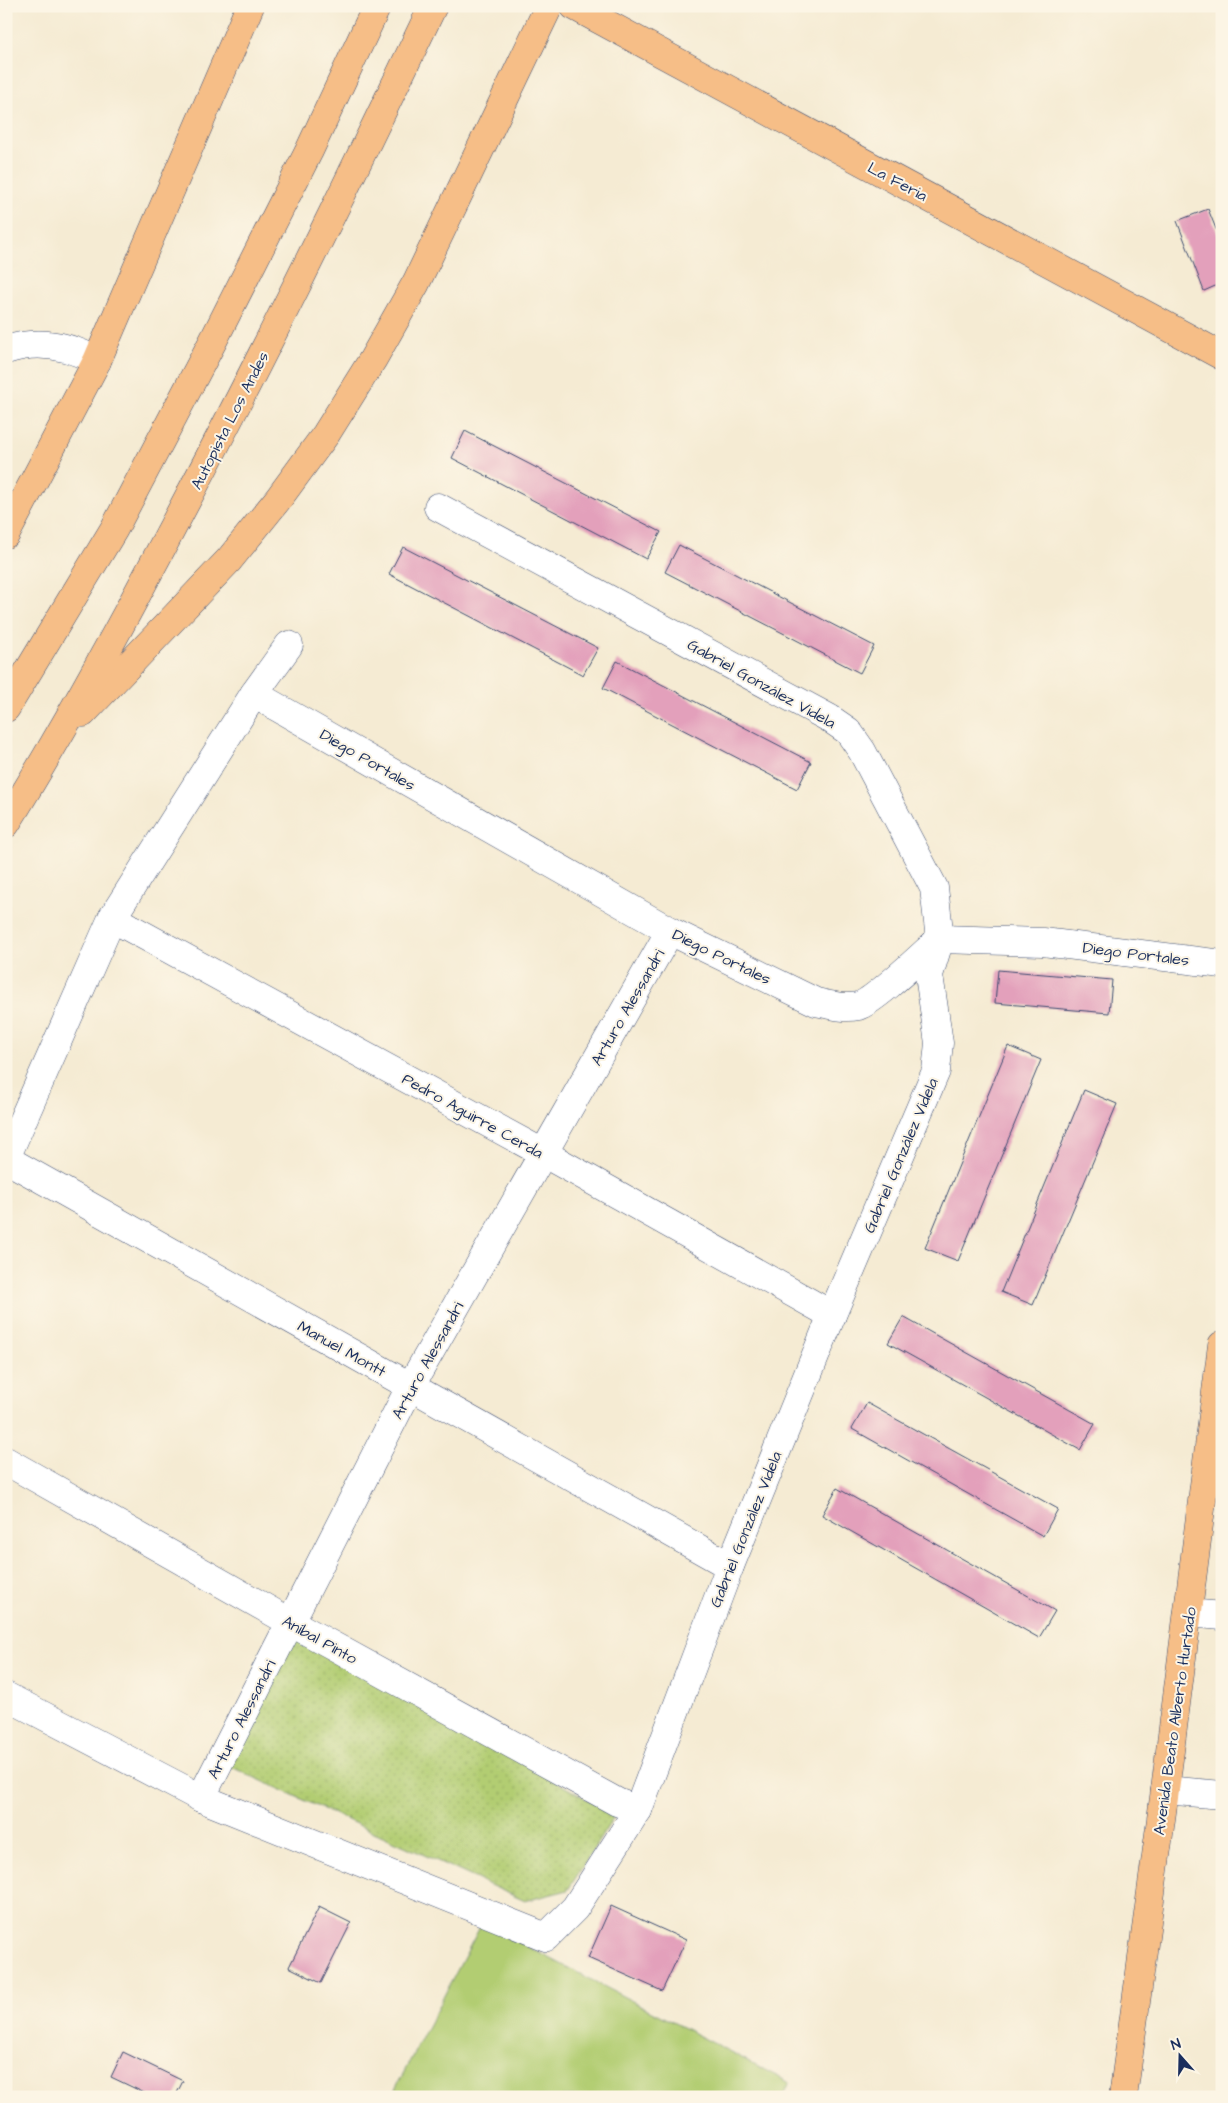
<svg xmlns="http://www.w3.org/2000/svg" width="1228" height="2103" viewBox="0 0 1228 2103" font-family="'Architects Daughter',sans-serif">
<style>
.grass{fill:#b2cd72;stroke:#667e68}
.park{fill:url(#park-dots);stroke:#667e68}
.building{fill:#e3a0bb}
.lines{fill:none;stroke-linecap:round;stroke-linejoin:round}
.minor-casing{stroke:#3c4b70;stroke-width:29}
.major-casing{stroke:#3c4b70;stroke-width:29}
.highway-casing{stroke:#3c4b70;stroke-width:29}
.minor{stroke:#fff;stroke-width:28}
.major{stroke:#f6be87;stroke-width:28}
.highway{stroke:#f6be87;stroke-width:28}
.labels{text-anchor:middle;stroke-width:4;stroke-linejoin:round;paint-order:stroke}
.street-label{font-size:16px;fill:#1b2f5e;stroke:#fcf5e5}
</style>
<defs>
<pattern id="park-dots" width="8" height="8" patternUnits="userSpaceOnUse" patternTransform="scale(1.25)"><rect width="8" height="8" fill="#b2cd72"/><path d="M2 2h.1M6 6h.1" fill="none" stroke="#98b065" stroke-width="1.8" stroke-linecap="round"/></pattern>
</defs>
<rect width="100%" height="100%" fill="#fcf5e5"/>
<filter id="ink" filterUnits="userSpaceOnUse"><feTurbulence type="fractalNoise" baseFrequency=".02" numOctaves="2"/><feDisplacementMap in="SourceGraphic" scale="10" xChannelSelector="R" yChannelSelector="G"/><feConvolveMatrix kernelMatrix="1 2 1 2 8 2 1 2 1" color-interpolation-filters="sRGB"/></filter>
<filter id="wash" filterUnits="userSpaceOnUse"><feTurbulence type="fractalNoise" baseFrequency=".0096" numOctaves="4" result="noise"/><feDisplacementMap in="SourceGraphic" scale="20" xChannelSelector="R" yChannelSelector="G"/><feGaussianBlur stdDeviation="1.12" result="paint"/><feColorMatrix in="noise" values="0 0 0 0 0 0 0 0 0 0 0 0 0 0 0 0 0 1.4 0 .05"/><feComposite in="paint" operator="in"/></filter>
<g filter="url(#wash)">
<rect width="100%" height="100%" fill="#f5ebd3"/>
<path class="grass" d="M482,1923L790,2083L783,2097H391Z"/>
<path class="park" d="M297,1636L615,1815L568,1890L525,1901L227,1765Z"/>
<g id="blocks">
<g class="building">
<path d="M1208,209L1222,244V283L1204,291L1177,221Z"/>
<path d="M465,431L661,532L646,559L452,458Z"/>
<path d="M679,545L874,646L860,673L665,572Z"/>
<path d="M403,547L598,648L583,675L389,574Z"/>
<path d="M617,661L811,762L797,789L603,688Z"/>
<path d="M998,970L1112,980L1109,1013L995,1003Z"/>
<path d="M1008,1046L1041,1060L958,1261L925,1248Z"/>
<path d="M1084,1090L1117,1104L1033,1305L1001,1292Z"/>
<path d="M903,1317L1095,1424L1080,1450L888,1343Z"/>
<path d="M867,1403L1058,1509L1043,1536L852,1429Z"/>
<path d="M837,1488L1055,1611L1039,1638L822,1515Z"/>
<path d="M611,1906L686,1940L662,1991L588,1958Z"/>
<path d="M319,1907L351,1923L321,1983L289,1967Z"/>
<path d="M123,2052L183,2081L175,2097H153L111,2077Z"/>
</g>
</g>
</g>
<g filter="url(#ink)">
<use href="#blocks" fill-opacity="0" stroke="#3c4b70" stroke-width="1"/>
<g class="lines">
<g class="minor-casing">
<g id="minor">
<path d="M6,350C38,339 68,345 97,361"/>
<path d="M254,694L670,931L816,1002C830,1005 844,1009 858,1006C875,1001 924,953 940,939L1043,942L1222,964"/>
<path d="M112,918L543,1153L832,1315"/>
<path d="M6,1158L112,918L254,694L289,645"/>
<path d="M6,1159L730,1566"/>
<path d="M6,1461L290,1622L617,1802L638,1810"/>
<path d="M1188,1613L1222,1616"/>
<path d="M6,1696L201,1798L546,1937L575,1908L638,1810L730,1566L832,1315L936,1071L939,1043L929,975L940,939L934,888L862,751L848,731L829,718L438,507"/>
<path d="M1165,1790L1222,1795"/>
<path d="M201,1798L410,1387L670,931"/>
</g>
</g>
<g class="major-casing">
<g id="major">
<path d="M574,6L1222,356"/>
<path d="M1123,2097L1165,1790L1222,1345"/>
</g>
</g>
<g class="highway-casing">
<g id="highway">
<path d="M6,534L97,361L250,6"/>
<path d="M6,708L114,529L213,341L309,151L377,6"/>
<path d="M83,713L229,560L279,498L326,434L373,359L416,283L549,6"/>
<path d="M6,824C72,717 131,607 189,496C274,335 354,171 433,6"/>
</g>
</g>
<use href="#minor" class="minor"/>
<use href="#major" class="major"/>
<use href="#highway" class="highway"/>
</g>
</g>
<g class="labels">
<g class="street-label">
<text transform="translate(898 181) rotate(28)" y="6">La Feria</text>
<text transform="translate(229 420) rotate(-63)" y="6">Autopista Los Andes</text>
<text transform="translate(762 683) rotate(29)" y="6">Gabriel González Videla</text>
<text transform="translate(368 759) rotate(30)" y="6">Diego Portales</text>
<text transform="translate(1136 953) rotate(7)" y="6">Diego Portales</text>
<text transform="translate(722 956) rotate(26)" y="6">Diego Portales</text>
<text transform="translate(627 1007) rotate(-60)" y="6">Arturo Alessandri</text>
<text transform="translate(473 1115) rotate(29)" y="6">Pedro Aguirre Cerda</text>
<text transform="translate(900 1155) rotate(-67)" y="6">Gabriel González Videla</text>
<text transform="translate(342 1348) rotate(29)" y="6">Manuel Montt</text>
<text transform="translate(427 1360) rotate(-61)" y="6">Arturo Alessandri</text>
<text transform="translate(745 1529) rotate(-68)" y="6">Gabriel González Videla</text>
<text transform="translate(320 1639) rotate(29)" y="6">Aníbal Pinto</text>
<text transform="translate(241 1719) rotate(-63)" y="6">Arturo Alessandri</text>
<text transform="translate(1174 1721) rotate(-82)" y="6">Avenida Beato Alberto Hurtado</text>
</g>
</g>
<rect width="1228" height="2103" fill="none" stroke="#fcf5e5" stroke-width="25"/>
<g transform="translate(1180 2056) rotate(340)" stroke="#fcf5e5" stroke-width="4" paint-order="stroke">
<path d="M0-4L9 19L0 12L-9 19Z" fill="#1b2f5e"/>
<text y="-8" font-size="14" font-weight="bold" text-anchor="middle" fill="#1b2f5e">N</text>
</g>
</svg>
